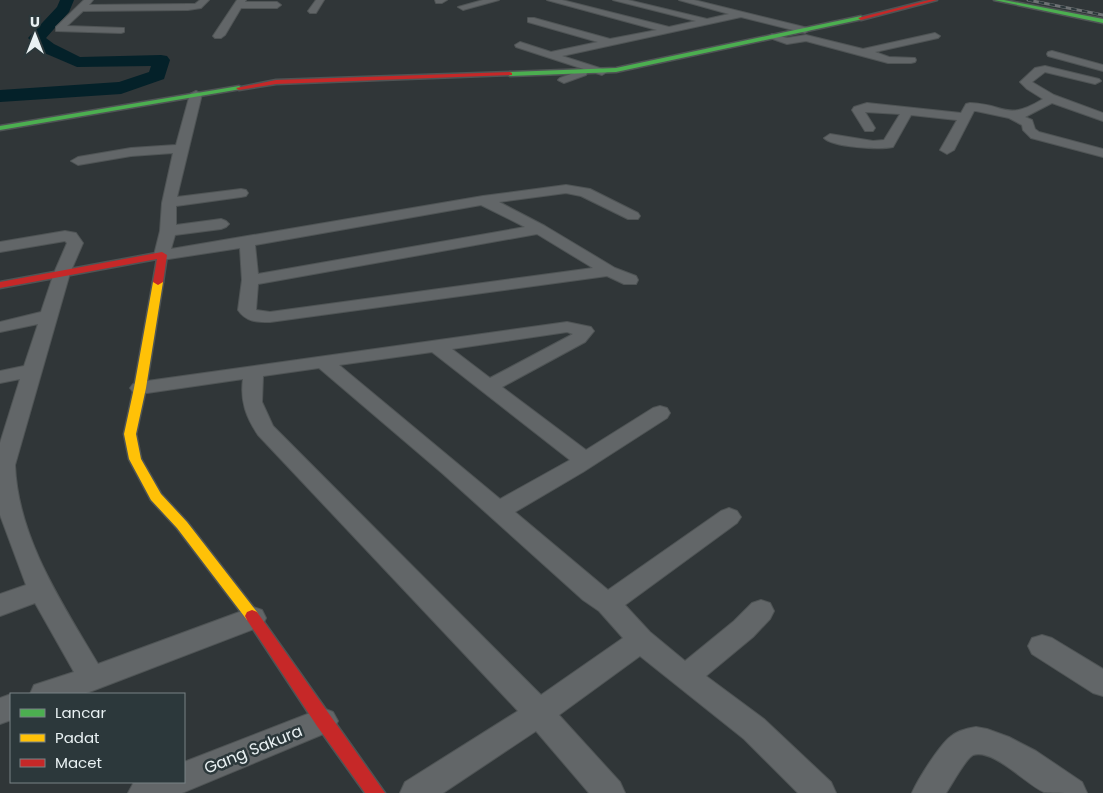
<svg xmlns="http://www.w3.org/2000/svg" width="1103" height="793" viewBox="0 0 1103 793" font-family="Poppins,sans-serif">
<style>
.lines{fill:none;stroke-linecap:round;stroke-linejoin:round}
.river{fill:#042129;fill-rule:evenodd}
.street-casing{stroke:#4f5455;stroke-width:2}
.fast-casing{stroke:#4f5455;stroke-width:3}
.slow-casing{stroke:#4f5455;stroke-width:3}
.jam-casing{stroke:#4f5455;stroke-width:3}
.street{fill:#626668;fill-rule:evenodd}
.fast{fill:#4caf50;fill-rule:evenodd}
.slow{fill:#ffc107;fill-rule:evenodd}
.jam{fill:#c62828;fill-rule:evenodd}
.rail-casing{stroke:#6e7274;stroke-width:3}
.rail{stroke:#2c383b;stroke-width:2;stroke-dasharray:5.5;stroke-linecap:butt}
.labels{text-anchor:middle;stroke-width:5;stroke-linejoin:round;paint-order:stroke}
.near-street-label{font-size:16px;fill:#e9f1f3;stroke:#2c383b}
</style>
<rect width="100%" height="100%" fill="#303638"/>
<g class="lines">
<path class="river" d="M60,0H74L69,12L46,38L54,44L80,57L161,55L167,56L170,60L164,79L121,94L0,102V90L119,82L149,72L151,66L77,67L42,52L28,38L57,7Z"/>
<g class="street-casing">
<g id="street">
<path d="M84,0H93L89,5L188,4H195L200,0H209L201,8L188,10L83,11L67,26L124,28V32L121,33L56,31V27Z"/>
<path d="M237,0H246L245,2H277L281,5L277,8H241L225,35L221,38H215L213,36Z"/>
<path d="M316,0H324L316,13H310L308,11Z"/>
<path d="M435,0H447L442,3H436Z"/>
<path d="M483,0H499L463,10L458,7Z"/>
<path d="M547,0H562L669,27L696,21L613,0H628L707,19L729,14L679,0H694L808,28L810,30L805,33L741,17L562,56L606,70L607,72L602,75L516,47L515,45L520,42L551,52L598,42L528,22V18H534L610,39L657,30Z"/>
<path d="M935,33L940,36L938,38L875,52L889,57L915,58L916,60L915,62L911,63H888L806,41L787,44L767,37L772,34L787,38L806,35L863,49Z"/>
<path d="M1052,51L1103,65V71L1048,56L1047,54L1048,52Z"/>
<path d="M1045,66L1099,79L1101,81L1095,84L1045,72L1032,82L1054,95L1103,113V121L1052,103L1025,117L1032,120L1035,129L1039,132L1103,149V157L1031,138L1023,130L1022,125L1009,118L976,111H974L954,150L947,154L940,150L957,120L911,115L893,147C880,150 832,147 824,138L830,134L873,141L884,140L900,114L865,112L875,128L873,131H865L852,110L854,107L867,103L961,113L966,104L970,103C1006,104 1005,122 1043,99L1027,89L1020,82L1035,68Z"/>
<path d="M582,70L586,71L587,73L586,75L564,83L558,80L560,78Z"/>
<path d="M196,91L202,94L177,197L241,189L246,190L248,193L246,196L241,197L176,206V225L221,219L226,221L229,224L226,227L221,229L175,235L171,249L483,196L566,185L590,189L638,213L640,216L638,219H628L581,196L566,193L499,202L545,226L615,268L636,276L638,280L636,284H624L607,276L270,322C257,322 246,322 238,310L242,280L240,248L162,260L156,258L154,255L160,231L162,203L173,153L131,156L78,165L71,161L78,157L131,148L176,145L190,94ZM481,205L525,227L258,274L255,245ZM537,234L593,268L270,312L256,310L258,284Z"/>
<path d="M65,231L76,233L83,243L70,273L15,465C18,538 62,603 98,664L253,607L262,610L266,618L262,626L92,691L83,694H30L34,685L74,672L35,603L0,616V594L26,585L0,515V443L20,379L0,383V371L24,366L38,324L0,332V322L41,312L54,273L67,243L65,241L0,252V242Z"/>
<path d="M567,322L591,327L594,331L585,342L502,387L586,450L653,408L660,406L667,408L670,413L667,418L583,472L515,512L608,590L721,511L729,508L737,511L741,517L737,523L625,605L650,632L685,661L734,621L752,603L761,600L770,603L774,611L770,619L753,637L706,676L764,719L831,782L836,793H798L744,739L640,656L559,715L620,782L625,793H589L536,731L443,793H400L405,782L518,711L258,435C246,417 240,401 243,379L140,394L133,392L130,388L133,384L140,382ZM567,332L573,334L490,378L452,349ZM432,352L570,460L500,499L339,365ZM319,368L442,473L583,600L599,611L623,638L541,695L273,426L262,402L263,376Z"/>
<path d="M1042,635L1052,638L1103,669V696L1093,693L1032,654L1028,646L1032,638Z"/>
<path d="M11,694V720L0,724V698Z"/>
<path d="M323,708L333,712L338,721L333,730L182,793H128L134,782H184V762Z"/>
<path d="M976,727L987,729L1009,737L1036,751L1082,782L1087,793C1077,793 1052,793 1044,792C1027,785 993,748 973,755C966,758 951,786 946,793H912C918,779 939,746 950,737C957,731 968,728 976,727Z"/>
</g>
</g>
<g class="fast-casing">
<g id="fast">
<path d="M994,0H1004L1103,19V23Z"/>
<path d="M861,16L863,19L616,72L510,76L507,74L510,72L616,68Z"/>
<path d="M239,86L242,88L241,89L0,130V126Z"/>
</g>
</g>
<g class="slow-casing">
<path id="slow" d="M158,279L163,282L146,388L136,434L141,459L161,494L187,522L257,612L259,616L257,620L252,622L247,620L177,528L151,500L129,459L124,434L134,388L153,282Z"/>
</g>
<g class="jam-casing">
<g id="jam">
<path d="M929,0H937L861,20L858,18Z"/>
<path d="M510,72L512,73V75L276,84L239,90L236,88L276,80Z"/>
<path d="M162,252L167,255L163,282L158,285L153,282L157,259L0,288V282Z"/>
<path d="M252,610L257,612L385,793H365L317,726L247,620L245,616L247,612Z"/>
</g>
</g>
<use href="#street" class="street"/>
<use href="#fast" class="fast"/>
<use href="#slow" class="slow"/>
<use href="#jam" class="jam"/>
<g class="rail-casing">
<path id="rail" d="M1028,0L1103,15"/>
</g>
<use href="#rail" class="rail"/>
</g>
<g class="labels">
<g class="near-street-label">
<text transform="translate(253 749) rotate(-22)" y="6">Gang Sakura</text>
</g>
</g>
<rect x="10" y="693" width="175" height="90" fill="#2c383b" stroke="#788285"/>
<rect x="20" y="709" width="25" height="8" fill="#4caf50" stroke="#788285"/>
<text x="55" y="718" font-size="15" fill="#e9f1f3">Lancar</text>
<rect x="20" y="734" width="25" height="8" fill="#ffc107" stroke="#788285"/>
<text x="55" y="743" font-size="15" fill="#e9f1f3">Padat</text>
<rect x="20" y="759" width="25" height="8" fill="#c62828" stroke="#788285"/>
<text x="55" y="768" font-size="15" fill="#e9f1f3">Macet</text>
<g transform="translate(35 35)" stroke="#2c383b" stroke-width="4" paint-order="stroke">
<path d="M0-4L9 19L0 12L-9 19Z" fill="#e9f1f3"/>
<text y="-8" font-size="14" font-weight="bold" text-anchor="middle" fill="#e9f1f3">U</text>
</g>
</svg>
